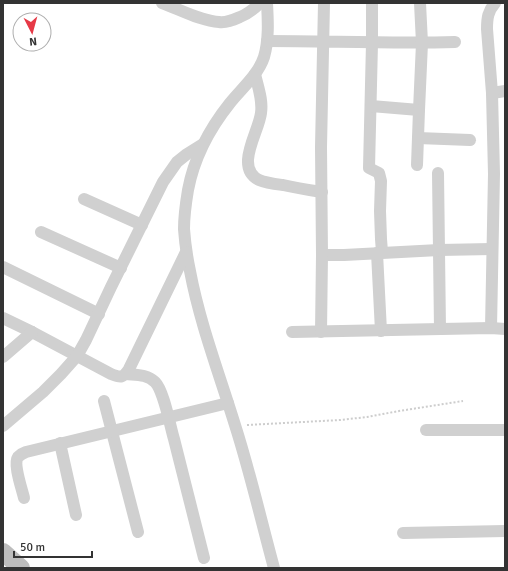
<svg xmlns="http://www.w3.org/2000/svg" width="508" height="571" viewBox="0 0 508 571" font-family="Signika,sans-serif">
<style>
.lines{fill:none;stroke-linecap:round;stroke-linejoin:round}
.path{stroke:#cdcdcd;stroke-width:2;stroke-dasharray:2 2;stroke-linecap:butt}
.street{stroke:#d0d0d0;stroke-width:12}
.secondary{stroke:#bdbdbd;stroke-width:18}
</style>
<rect width="100%" height="100%" fill="#fff"/>
<g class="lines">
<path class="path" d="M247,425L340,420L367,417L399,411L463,401"/>
<g class="street">
<path d="M162,3C179,9 201,21 219,22C226,23 233,20 240,17C248,14 254,9 260,3"/>
<path d="M267,3C268,21 269,40 264,57C258,75 241,89 230,103C210,128 194,158 188,190C186,202 184,216 184,229C185,243 187,257 190,271C200,324 219,373 235,425C250,472 261,520 274,568"/>
<path d="M372,3V43L369,168L379,173L381,181L380,211L381,239L382,252"/>
<path d="M267,41C330,41 392,44 455,42"/>
<path d="M255,74C258,87 263,100 261,113C259,132 234,167 259,180C266,183 275,184 283,185C296,188 309,190 322,192"/>
<path d="M492,93L505,91"/>
<path d="M371,106L419,110L422,43L420,3"/>
<path d="M418,138L470,140"/>
<path d="M417,165L419,110"/>
<path d="M438,173L440,329"/>
<path d="M84,199L142,225"/>
<path d="M41,232L121,268"/>
<path d="M377,253L381,331"/>
<path d="M322,255H344L439,250L492,249"/>
<path d="M3,267L99,314"/>
<path d="M3,318L32,332L111,374C121,378 123,378 129,369L186,252"/>
<path d="M491,328L494,174L492,93L487,29C487,18 488,11 495,3"/>
<path d="M292,332L491,328L505,329"/>
<path d="M321,332L322,255L321,147L324,3"/>
<path d="M3,357L32,332"/>
<path d="M126,374C136,375 147,374 155,382C164,391 170,426 174,439C184,479 194,518 204,558"/>
<path d="M104,401L138,532"/>
<path d="M3,426L43,392L61,374L77,356L86,340L111,287L163,182L177,162L187,154L203,144"/>
<path d="M426,430H505"/>
<path d="M60,443L76,515"/>
<path d="M24,498C22,489 13,464 18,457C20,455 23,453 26,452L228,403"/>
<path d="M403,533L505,531"/>
</g>
<path class="secondary" d="M3,552L21,568"/>
</g>
<rect width="508" height="571" fill="none" stroke="#333333" stroke-width="8"/>
<g transform="translate(32 32) rotate(174)"><circle r="19" fill="#ffffff" stroke="#adadad"/>
<path d="M0-3L7 15L0 10L-7 15Z" fill="#e63946"/>
<text y="-6" font-size="11" font-weight="bold" text-anchor="middle" fill="#333333">N</text>
</g>
<path d="M14 551v6h78v-6" fill="none" stroke="#333333" stroke-width="2"/>
<text x="20" y="551" font-size="12" fill="#333333" stroke="#ffffff" stroke-width="3" paint-order="stroke">50 m</text>
</svg>
